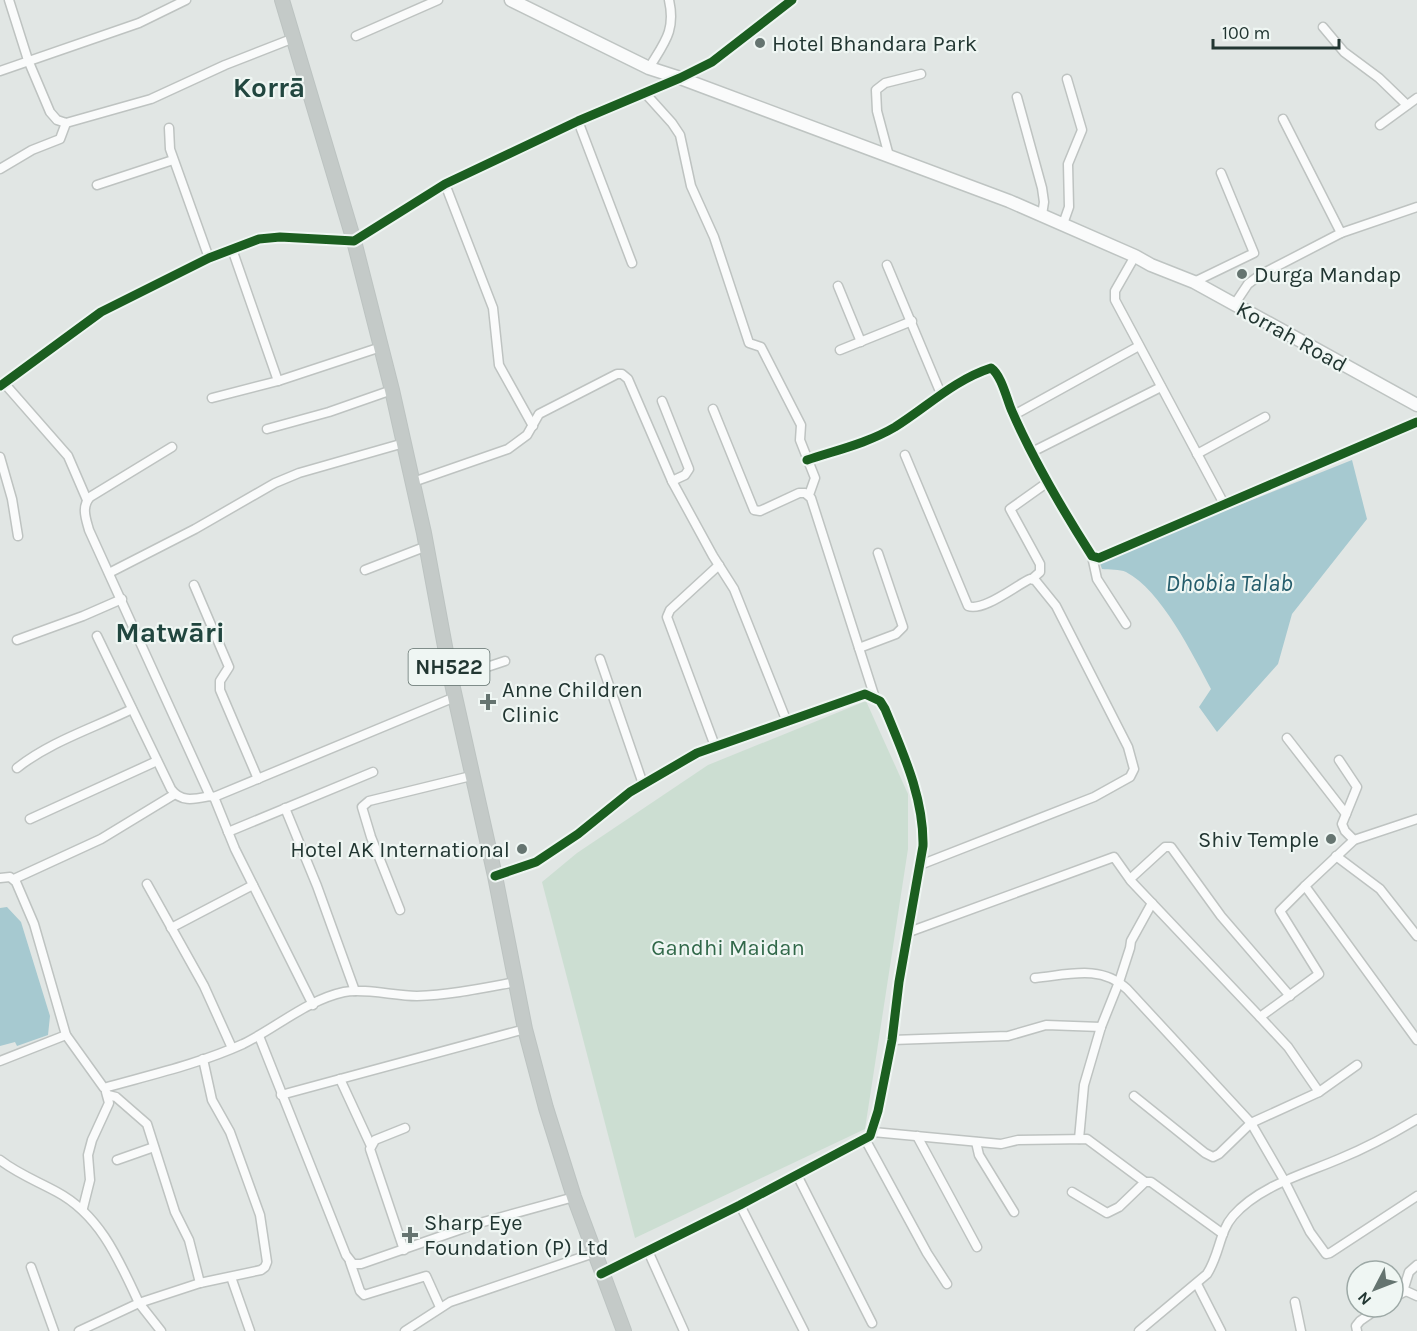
<svg xmlns="http://www.w3.org/2000/svg" width="1417" height="1331" viewBox="0 0 1417 1331" font-family="Karla,sans-serif">
<style>
.green{fill:#ccded2}
.water{fill:#a6c9d0}
.lines{fill:none;stroke-linecap:round;stroke-linejoin:round}
.minor-casing{stroke:#bec3c1;stroke-width:11}
.secondary-casing{stroke:#bec4c2;stroke-width:15}
.trunk-casing{stroke:#bcc3c1;stroke-width:16}
.minor{stroke:#fafbfb;stroke-width:8}
.secondary{stroke:#fafbfb;stroke-width:12}
.trunk{stroke:#c4cac8;stroke-width:14}
.cycleway-casing{stroke:#eff6f3;stroke-width:13}
.cycleway{stroke:#1b5e20;stroke-width:9}
.poi-dot{fill:#657470;stroke:#eff6f3;stroke-width:2}
.labels{text-anchor:middle;stroke-width:4.5;stroke-linejoin:round;paint-order:stroke}
.shield{fill:#eff6f3;stroke:#60706c;stroke-width:1.5}
.shield-label{font-size:21px;font-weight:bold;fill:#223632}
.poi-label{font-size:22px;fill:#223632;stroke:#eff6f3;text-anchor:start}
.street-label{font-size:22px;fill:#223632;stroke:#eff6f3}
.park-label{font-size:22px;fill:#316849;stroke:#eff6f3}
.water-label{font-size:24px;font-style:italic;fill:#245c6b;stroke:#eff6f3}
.district-label{font-size:28px;font-weight:bold;fill:#21463f;stroke:#eff6f3}
</style>
<rect width="100%" height="100%" fill="#e1e6e4"/>
<path class="green" d="M866,701L908,794V849L865,1129L635,1238L542,882L577,853L708,765Z"/>
<g class="water">
<path d="M1352,460L1367,519L1292,614L1278,664L1217,732L1199,707L1211,689C1193,655 1161,590 1126,572C1120,569 1109,570 1102,569L1099,561Z"/>
<path d="M7,907L21,922L50,1016L48,1035L17,1046L15,1042L0,1046V908Z"/>
</g>
<g class="lines">
<g class="minor-casing">
<g id="minor">
<path d="M9,0L28,60L50,112L57,120L66,123L151,99L225,65L294,38"/>
<path d="M1323,27L1344,52L1379,78L1407,105"/>
<path d="M356,36L438,0"/>
<path d="M649,68C664,43 676,31 669,0"/>
<path d="M0,71L139,23L186,0"/>
<path d="M645,93L672,123L680,135L691,186L714,237L749,343L761,347L801,425L800,440L815,478L809,495"/>
<path d="M1017,97L1042,188L1044,202L1042,215"/>
<path d="M1283,119L1341,233"/>
<path d="M578,121L632,263"/>
<path d="M1380,125L1417,98"/>
<path d="M169,128L170,149L209,258"/>
<path d="M889,156L877,111L876,90L885,83L921,74"/>
<path d="M0,169L32,150L60,139L66,123"/>
<path d="M445,184L493,308L499,365L533,426"/>
<path d="M97,185L173,160"/>
<path d="M1063,224L1069,207L1068,164L1082,130L1067,79"/>
<path d="M232,249L278,381"/>
<path d="M1135,256L1115,291V300L1224,504"/>
<path d="M887,265L941,394"/>
<path d="M1194,282L1254,253L1221,173"/>
<path d="M838,286L861,342"/>
<path d="M1234,305L1248,284L1260,275L1341,233L1417,207"/>
<path d="M840,350L912,321"/>
<path d="M4,383L68,456L87,500"/>
<path d="M0,386L101,312L209,258L259,239L280,237L354,241L445,184L578,121L680,78L712,62L792,0"/>
<path d="M212,398L278,381L381,347"/>
<path d="M662,401L689,469L685,475L672,481"/>
<path d="M713,409L754,510L760,511L799,493H805L811,498L875,698"/>
<path d="M1014,415L1139,346"/>
<path d="M267,429L329,412L392,390"/>
<path d="M172,447L90,497C81,507 86,519 89,530L210,796L214,797L455,697"/>
<path d="M1032,452L1161,387"/>
<path d="M1197,454L1265,417"/>
<path d="M905,455L968,606C983,612 1015,586 1030,579L1035,580L1056,606L1128,747L1134,769L1130,777L1094,797L920,865"/>
<path d="M0,457L12,499L18,536"/>
<path d="M807,460C837,450 868,443 895,427C927,407 954,380 991,368C1001,375 1006,396 1011,409C1033,460 1062,509 1092,556L1099,558L1417,422"/>
<path d="M413,482L508,449L527,435L539,414L617,374H622L628,379L672,481L713,556L734,589L787,722"/>
<path d="M1092,556L1097,579L1126,624"/>
<path d="M365,570L427,546"/>
<path d="M109,573L195,529L275,483L299,473L404,443"/>
<path d="M1032,579L1040,572V564L1010,509L1048,482"/>
<path d="M194,585L229,667L220,681V690L258,779"/>
<path d="M97,636L171,789C181,803 195,799 210,796"/>
<path d="M17,640L83,616L122,599"/>
<path d="M859,648L896,634L903,627L878,553"/>
<path d="M600,659L643,784"/>
<path d="M451,679L505,661"/>
<path d="M1287,738L1346,814"/>
<path d="M715,746L667,617L670,610L719,565"/>
<path d="M1339,760L1357,787L1342,824L1345,831L1354,840"/>
<path d="M17,768C51,741 94,728 132,709"/>
<path d="M214,797L235,849L313,1005"/>
<path d="M285,808L317,886L355,991"/>
<path d="M30,819L157,761"/>
<path d="M1417,819L1354,840L1305,886L1417,1040"/>
<path d="M228,832L373,772"/>
<path d="M1336,856L1380,889L1417,936"/>
<path d="M495,876L536,862L578,834L630,792L697,753L865,694L880,701L885,709C903,753 924,798 923,846L899,982L892,1040L878,1111L870,1136L740,1205L601,1274"/>
<path d="M0,878L10,877L16,882L34,924L66,1035L104,1088C150,1075 199,1064 243,1044C276,1028 307,1000 344,992C364,988 395,996 417,996C450,995 483,988 516,982"/>
<path d="M14,879L101,839L175,794"/>
<path d="M1130,879L1165,847H1171L1221,916L1290,996"/>
<path d="M147,884L204,986L232,1048"/>
<path d="M400,910L371,837L362,807L369,801L471,776"/>
<path d="M171,928L253,885"/>
<path d="M909,932L1114,857L1131,881L1260,1017L1288,1047L1319,1092"/>
<path d="M1035,978C1067,975 1101,964 1127,989L1251,1123L1284,1180L1310,1232L1326,1254L1330,1253L1417,1196"/>
<path d="M1260,1017L1319,974L1280,911L1305,886"/>
<path d="M259,1036L346,1255L353,1264H361L476,1224L574,1197"/>
<path d="M892,1040L1008,1036L1046,1025L1101,1027"/>
<path d="M0,1061L66,1035"/>
<path d="M340,1079L371,1146"/>
<path d="M108,1095L116,1097L147,1124L175,1212L189,1240L200,1283"/>
<path d="M281,1095L525,1029"/>
<path d="M1134,1096L1205,1153L1213,1157L1219,1154L1251,1123L1319,1092L1357,1065"/>
<path d="M873,1132L1001,1144L1018,1140L1087,1139L1145,1182"/>
<path d="M917,1136L977,1247"/>
<path d="M865,1139L927,1253L947,1284"/>
<path d="M1079,1139L1084,1085L1101,1027L1119,982L1130,948L1131,941L1152,903"/>
<path d="M976,1142L979,1155L1014,1212"/>
<path d="M0,1160C18,1174 37,1181 57,1192C100,1215 119,1260 139,1303L79,1331"/>
<path d="M117,1160L154,1147"/>
<path d="M797,1175L872,1323"/>
<path d="M1072,1192L1107,1213L1119,1207L1145,1182H1151L1223,1234"/>
<path d="M740,1205L804,1331"/>
<path d="M83,1208L90,1180L88,1155L92,1140L109,1103L106,1092"/>
<path d="M404,1250L370,1149L375,1140L405,1128"/>
<path d="M648,1251L684,1331"/>
<path d="M350,1262L360,1291L364,1295L426,1276L440,1307"/>
<path d="M31,1267L54,1331"/>
<path d="M231,1277L250,1331"/>
<path d="M1197,1284L1221,1331"/>
<path d="M1403,1291L1409,1272L1417,1265"/>
<path d="M1393,1298L1406,1291L1417,1296"/>
<path d="M1295,1302L1301,1331"/>
<path d="M161,1331L139,1303L200,1283L261,1270L265,1267L267,1262L260,1215L230,1132L212,1100L203,1059"/>
<path d="M405,1331L450,1302L594,1253"/>
<path d="M1139,1331L1207,1274C1220,1254 1219,1232 1233,1216C1259,1186 1304,1174 1339,1159C1366,1148 1392,1134 1417,1119"/>
<path d="M1357,1331L1356,1326L1360,1321L1380,1307"/>
</g>
</g>
<g class="secondary-casing">
<path id="secondary" d="M511,0L649,68L680,78L1009,201L1135,256L1151,265L1194,282L1417,405"/>
</g>
<g class="trunk-casing">
<path id="trunk" d="M282,0L354,241L392,390L424,533L451,679L495,876L525,1029L546,1108L574,1197L624,1331"/>
</g>
<use href="#minor" class="minor"/>
<use href="#secondary" class="secondary"/>
<use href="#trunk" class="trunk"/>
<g class="cycleway-casing">
<g id="cycleway">
<path d="M0,386L101,312L209,258L259,239L280,237L354,241L445,184L578,121L680,78L712,62L792,0"/>
<path d="M807,460C837,450 868,443 895,427C927,407 954,380 991,368C1001,375 1006,396 1011,409C1033,460 1062,509 1092,556L1099,558L1417,422"/>
<path d="M495,876L536,862L578,834L630,792L697,753L865,694L880,701L885,709C903,753 924,798 923,846L899,982L892,1040L878,1111L870,1136L740,1205L601,1274"/>
</g>
</g>
<use href="#cycleway" class="cycleway"/>
</g>
<g class="poi-dot">
<circle cx="760" cy="43" r="6"/>
<circle cx="1242" cy="274" r="6"/>
<path d="M485 693h6v6h6v6h-6v6h-6v-6h-6v-6h6z"/>
<circle cx="1331" cy="839" r="6"/>
<circle cx="522" cy="849" r="6"/>
<path d="M407 1226h6v6h6v6h-6v6h-6v-6h-6v-6h6z"/>
</g>
<g class="labels">
<rect class="shield" x="408.5" y="649" width="81" height="36" rx="4.5"/>
<g class="shield-label">
<text x="449" y="674">NH522</text>
</g>
<g class="poi-label">
<text x="772" y="51">Hotel Bhandara Park</text>
<text x="1254" y="282">Durga Mandap</text>
<text x="502" y="697">Anne Children<tspan x="502" dy="25">Clinic</tspan></text>
<text x="1319" y="847" text-anchor="end">Shiv Temple</text>
<text x="510" y="857" text-anchor="end">Hotel AK International</text>
<text x="424" y="1230">Sharp Eye<tspan x="424" dy="25">Foundation (P) Ltd</tspan></text>
</g>
<g class="street-label">
<text transform="translate(1292 336) rotate(29)" y="8">Korrah Road</text>
</g>
<g class="park-label">
<text x="728" y="955">Gandhi Maidan</text>
</g>
<g class="water-label">
<text x="1229" y="591">Dhobia Talab</text>
</g>
<g class="district-label">
<text x="269" y="97">Korrā</text>
<text x="170" y="642">Matwāri</text>
</g>
</g>
<g transform="translate(1375 1289) rotate(228)"><circle r="28" fill="#eff6f3" stroke="#9da9a6" stroke-width="1.5"/>
<path d="M0-4.5L10 22L0 15L-10 22Z" fill="#657470"/>
<text y="-9" font-size="16" font-weight="bold" text-anchor="middle" fill="#223632">N</text>
</g>
<path d="M1213 39v9h126v-9" fill="none" stroke="#223632" stroke-width="3"/>
<text x="1222" y="39" font-size="18" fill="#223632" stroke="#eff6f3" stroke-width="4.5" paint-order="stroke">100 m</text>
</svg>
